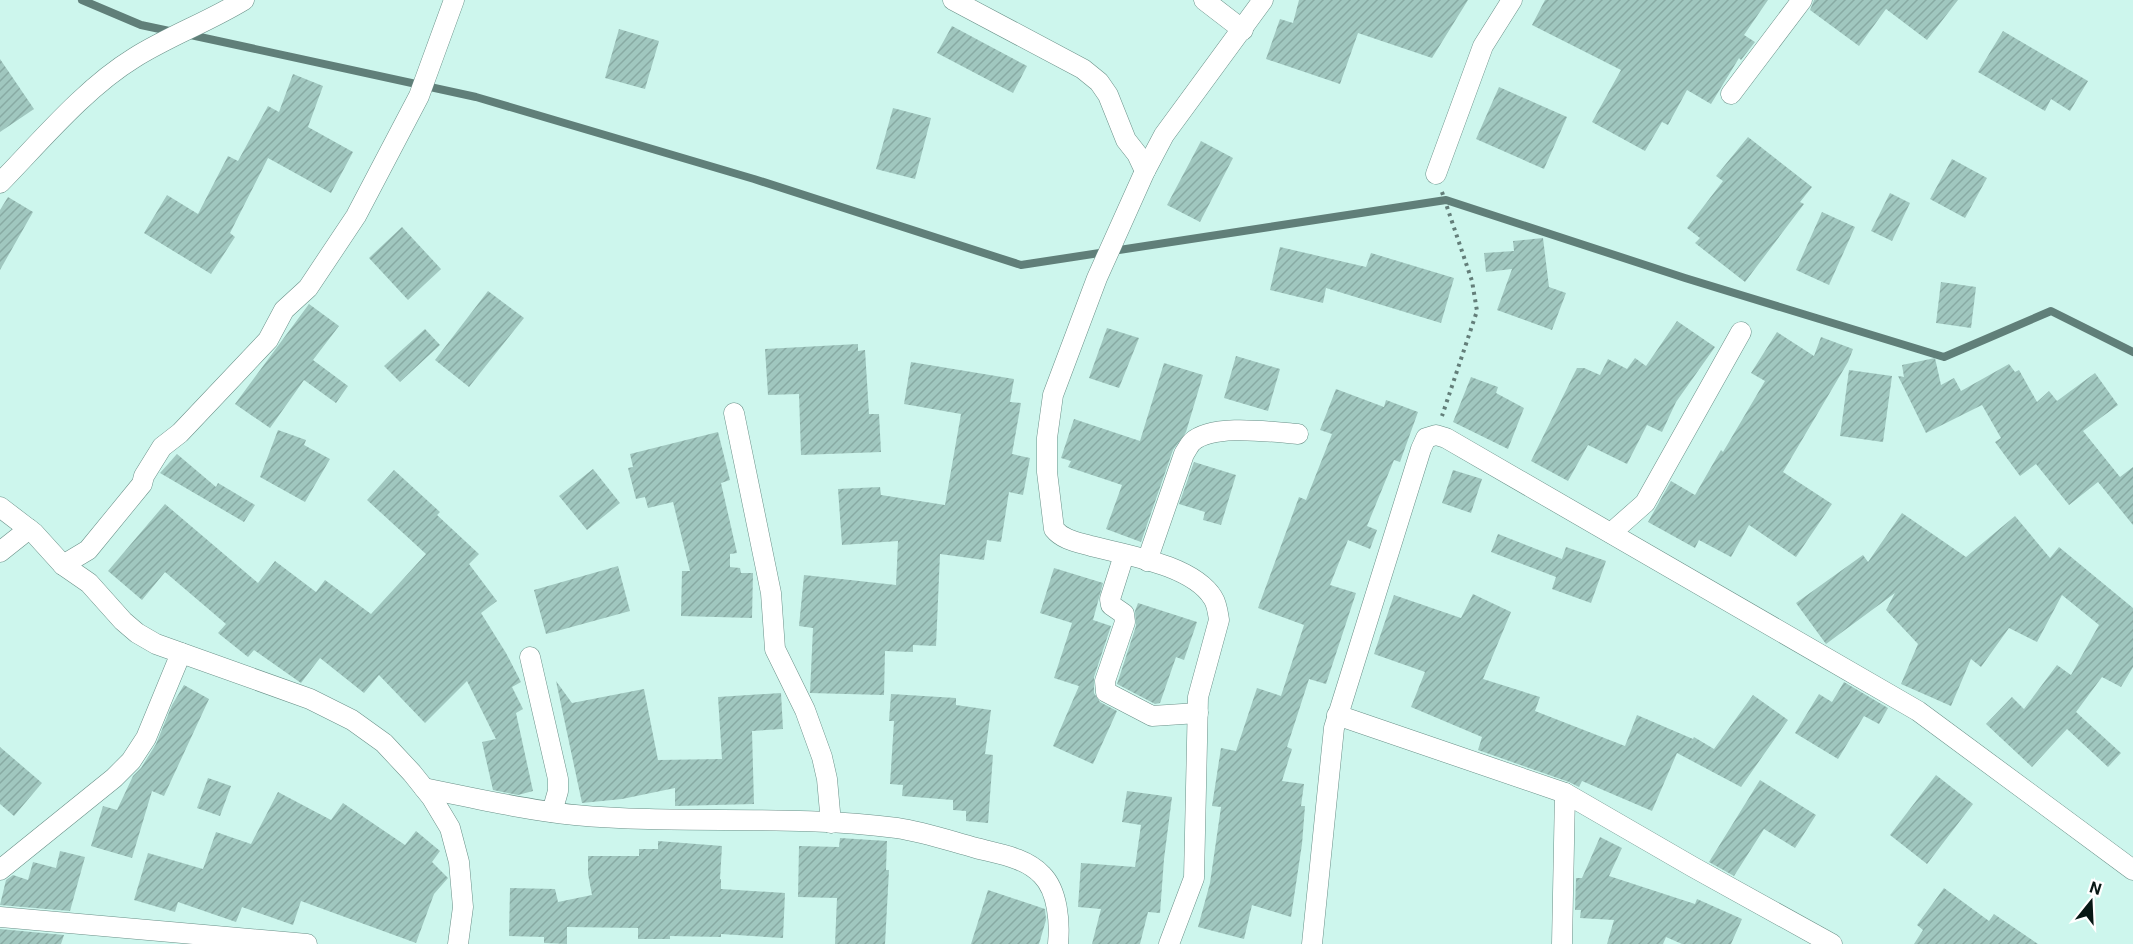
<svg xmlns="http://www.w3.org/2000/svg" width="2133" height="944" viewBox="0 0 2133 944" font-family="Roboto,sans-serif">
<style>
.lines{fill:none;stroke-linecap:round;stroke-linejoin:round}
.stream{stroke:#607f79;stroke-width:8}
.building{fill:url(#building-hatch)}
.street-casing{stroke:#6a9088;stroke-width:21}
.path{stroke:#637e79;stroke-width:4;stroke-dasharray:3 4.5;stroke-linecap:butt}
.street{stroke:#fff;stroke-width:20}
</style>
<defs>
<pattern id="building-hatch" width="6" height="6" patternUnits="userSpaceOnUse" patternTransform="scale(1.5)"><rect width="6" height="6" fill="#a0c7bf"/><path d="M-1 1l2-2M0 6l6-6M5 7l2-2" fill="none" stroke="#88aaa3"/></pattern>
</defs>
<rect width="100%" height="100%" fill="#cdf6ed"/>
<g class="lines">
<g class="stream">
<path d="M82,0L141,25L174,32"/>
<path d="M186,34L476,97L754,179L1021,265L1446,200L1685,278L1944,357L2051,311L2133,352"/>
</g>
</g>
<g class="building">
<path d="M1299,0H1468L1432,58L1358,33L1340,84L1266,59L1280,19L1293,23Z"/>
<path d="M1545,0H1768L1744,35L1755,42L1741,60L1739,58L1711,104L1687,90L1668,125L1662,122L1645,151L1592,122L1621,70L1532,25Z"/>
<path d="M1814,0H1958L1927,40L1886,9L1859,46L1810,10Z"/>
<path d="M952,26L1027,66L1013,93L937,53Z"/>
<path d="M619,29L659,41L645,89L605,78Z"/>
<path d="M2003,31L2088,81L2070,111L2051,99L2045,111L1978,72Z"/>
<path d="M0,59L34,109L0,132Z"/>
<path d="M293,74L323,86L308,127L353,152L331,193L268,158L230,233L235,237L211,274L144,233L167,195L198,214L228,156L238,161L268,106L279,112Z"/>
<path d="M1499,87L1567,117L1544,169L1476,139Z"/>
<path d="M893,108L931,118L915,179L876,169Z"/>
<path d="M1748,137L1812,187L1800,202L1804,204L1745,282L1695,243L1700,238L1687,228L1723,181L1716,176Z"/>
<path d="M1201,141L1233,158L1200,222L1167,205Z"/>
<path d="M1952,159L1987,178L1965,218L1930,199Z"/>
<path d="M1890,193L1910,203L1892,241L1871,231Z"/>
<path d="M8,197L33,212L0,270V210Z"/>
<path d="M1822,212L1855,227L1829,285L1796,270Z"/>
<path d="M402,227L441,269L408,300L369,258Z"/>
<path d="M1543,238L1549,287L1566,293L1552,330L1497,310L1512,269L1486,272L1484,253L1514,251L1513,241Z"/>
<path d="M1280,247L1366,267L1371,253L1454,278L1441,323L1326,288L1323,303L1270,290Z"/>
<path d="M1941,282L1976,287L1971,328L1936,323Z"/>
<path d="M488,291L524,318L469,387L435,360Z"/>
<path d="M309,304L339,326L313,360L348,386L336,403L304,380L270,428L235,404Z"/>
<path d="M1677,321L1715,347L1676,402L1662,432L1647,425L1627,464L1588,445L1568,481L1531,461L1577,368H1584L1600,375L1608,359L1627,369L1635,358L1646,366Z"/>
<path d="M1107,328L1139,338L1119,388L1089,378Z"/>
<path d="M425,329L440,345L400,382L384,366Z"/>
<path d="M1777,332L1814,356L1821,337L1853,349L1848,362L1783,472L1832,504L1796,557L1749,525L1731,557L1699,540L1695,548L1648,522L1671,481L1695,495L1721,450L1723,452L1765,381L1751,373Z"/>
<path d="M858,344V351L865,350L869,414H879L881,452L801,455L799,394L768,395L765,349Z"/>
<path d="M1236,356L1280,369L1268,411L1224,398Z"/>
<path d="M1935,358L1941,385L1954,378L1961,391L2009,364L2015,372L2019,370L2037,402L2049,391L2057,401L2095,373L2118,405L2083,431L2120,477L2133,467V525L2098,482L2069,505L2036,464L2020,476L1995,442L2001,438L1982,405L1926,433L1898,376L1904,377L1902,365Z"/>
<path d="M911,362L1014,379L1010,402L1021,403L1012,454L1030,458L1023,495L1009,492L1001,542L987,540L984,560L940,554L936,646L913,645V652L885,651L884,695L810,693L813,628L799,626L804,575L896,585L898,541L842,545L838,489L880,487L881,495L945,505L961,414L904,404Z"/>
<path d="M1164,363L1203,375L1186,432L1173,450L1141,542L1106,529L1122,485L1068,467L1071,461L1061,458L1074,419L1140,441Z"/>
<path d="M1849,370L1892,376L1883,442L1840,436Z"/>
<path d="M1471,377L1498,387L1496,393L1524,408L1508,449L1453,422Z"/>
<path d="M1336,389L1384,407L1386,400L1418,412L1400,462L1394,460L1367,526L1377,530L1370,549L1348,540L1330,585L1356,593L1326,684L1309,679L1287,747L1292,749L1282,781L1304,784L1301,806H1305L1302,844L1291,917L1252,905L1244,939L1198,927L1210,883L1221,807L1212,806L1221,748L1236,751L1257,688L1281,696L1304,625L1258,608L1299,497L1306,500L1332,434L1320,430Z"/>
<path d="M278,430L306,440L304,445L330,459L305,502L260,477Z"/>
<path d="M718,432L730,480L721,483L737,553L730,554V567L740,568L741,573H753L752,618L681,616L682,571H690L673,502L648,508L645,497L636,499L628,468L633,467L630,454Z"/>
<path d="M177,454L216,487L218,483L255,505L244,522L160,473Z"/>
<path d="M1194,462L1236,475L1221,525L1203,520L1205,512L1179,504Z"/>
<path d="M593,469L620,503L587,530L559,496Z"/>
<path d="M394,470L440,512L437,515L479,554L469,564L497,601L481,613L506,653L521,682L512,687L523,709L516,713L533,791L518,795L493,790L482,742L496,739L467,681L425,723L379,675L364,693L320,658L301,683L254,650L248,657L218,633L226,624L165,572L142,600L108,571L165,504L258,583L275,561L316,592L325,580L371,614L426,554L367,500Z"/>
<path d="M1453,470L1482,479L1471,513L1442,503Z"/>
<path d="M1902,513L1966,557L2015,516L2050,558L2059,547L2133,608V667L2121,687L2102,677L2076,712L2121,753L2108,767L2067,729L2032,767L1986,724L2012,697L2024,709L2057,665L2071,675L2099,625L2062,595L2037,642L2009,628L1981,667L1971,659L1951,706L1901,684L1918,644L1886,610L1895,593L1826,644L1796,603L1863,555L1868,562Z"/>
<path d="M1498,534L1562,559L1566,547L1606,561L1591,603L1552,589L1556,577L1491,552Z"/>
<path d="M618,566L630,611L546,634L534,590Z"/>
<path d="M1054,568L1103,583L1093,620L1111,626L1094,677V693L1100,702L1117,711L1093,764L1053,746L1079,686L1054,678L1072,623L1040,613Z"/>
<path d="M1473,594L1511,612L1483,679L1540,697L1535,711L1625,746L1637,715L1693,739L1694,737L1714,749L1753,695L1788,720L1741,787L1677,753L1652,811L1582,781L1579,787L1569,782L1478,750L1482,737L1411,707L1425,672L1374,654L1394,595L1461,618Z"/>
<path d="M1138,603L1197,622L1184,660L1176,657L1160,703L1155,704L1117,684L1136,626L1135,611Z"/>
<path d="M556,681L572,703L644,689L658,760L722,759L718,697L781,693L783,729L752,731L754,804L675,806V788L622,799L582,803Z"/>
<path d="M1844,682L1888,708L1879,724L1864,716L1838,759L1795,733L1819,694L1832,702Z"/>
<path d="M184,685L209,699L164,796L152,791L132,858L91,846L103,806L117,810L133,776L141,768L156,744L172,705Z"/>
<path d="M891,694L956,698V705L991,710L985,754L993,755L988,823L966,821V811L953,810V800L902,796L903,785L890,784L894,721H889Z"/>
<path d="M0,747L42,783L14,816L0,804Z"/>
<path d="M1936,775L1973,804L1927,864L1890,835Z"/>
<path d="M208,778L231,786L220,816L197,808Z"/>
<path d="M1760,780L1816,815L1795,848L1764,829L1734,876L1709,862Z"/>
<path d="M1127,791L1172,797L1164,859L1160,913L1148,912L1140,944H1092L1101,909L1078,907L1081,863L1135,867L1141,825L1122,822Z"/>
<path d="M278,792L331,820L343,803L405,845L416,831L440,851L432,862L448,878L434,894L416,943L301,901L293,925L242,907L236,922L178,902L175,912L134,900L148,853L203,869L216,832L251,844Z"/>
<path d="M1600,837L1622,848L1609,876L1695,904L1697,899L1742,919L1731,944H1682L1666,937L1663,944H1607L1614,920L1580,918L1581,910H1575L1576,878H1582Z"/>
<path d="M840,838L887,841L886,870H889L885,944H835L837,898L798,897L799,846L839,847Z"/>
<path d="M658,841L722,846L720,879H721V889L785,893L783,938L721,934V937L670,936V939H638V928L567,927V944L544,943V937L509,936L510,888L555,889L558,902L592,895L588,874V856H639V849H658Z"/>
<path d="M60,851L85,857L70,911L0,905L6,880L13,875L28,880L33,862L56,868Z"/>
<path d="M1944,888L1989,921L1994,914L2038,944H1914L1923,930L1917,925Z"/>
<path d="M988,890L1045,909L1046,920L1039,944H971Z"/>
<path d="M0,929L64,935L61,944H0Z"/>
</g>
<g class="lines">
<g class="street-casing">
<g id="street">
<path d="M953,0L1083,69L1099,82L1108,95L1126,140L1137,154L1145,171"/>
<path d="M1204,0L1243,30"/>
<path d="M1731,94L1802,0"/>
<path d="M1436,174L1483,46L1512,0"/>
<path d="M0,183C40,142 85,88 134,58C169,36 208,22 244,0"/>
<path d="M734,413L771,593L775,649L805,710L822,757L827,779L831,823"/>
<path d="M0,507L34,533L63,565L89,583L123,621L137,633L156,644L310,699L352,720L384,743L412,773L432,798L450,828L459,862L463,907L458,944"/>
<path d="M1611,533L1645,503L1741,332"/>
<path d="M0,552L29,529"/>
<path d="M1124,555L1110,599L1111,605L1124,614L1125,622L1105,681L1106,692L1152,716L1198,713"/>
<path d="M1147,561L1184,454C1186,451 1189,445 1192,442C1212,423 1272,432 1298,434"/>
<path d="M63,565L88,550L142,484L144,476L162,447L180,433L268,340L284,310L308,288L356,216L419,96L454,0"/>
<path d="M530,657L558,779V791L552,812"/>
<path d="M1337,715L1565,793L1693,867L1832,944"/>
<path d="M424,788C474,798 525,810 575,815C682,825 790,814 897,828C924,832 950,841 976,848C998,854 1025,857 1042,875C1058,891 1060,923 1058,944"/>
<path d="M0,870L114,778L131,761L146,738L181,653"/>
<path d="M0,917L307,944"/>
<path d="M1169,944L1194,878L1198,697L1219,620C1218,613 1217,604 1213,598C1193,565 1126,555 1091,546C1077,542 1063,540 1054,529L1047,472V438L1053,395L1097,278L1145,171L1164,135L1263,0"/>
<path d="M1312,944L1334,728L1421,449L1426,438L1436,435L1446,438L1918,711L2133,870"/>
<path d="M1562,944L1565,793"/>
</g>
</g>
<path class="path" d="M1442,192L1472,281L1477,311L1442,416"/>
<use href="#street" class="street"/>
</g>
<g transform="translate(2091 902) rotate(18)" stroke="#ffffff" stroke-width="4.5" paint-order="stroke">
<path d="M0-4.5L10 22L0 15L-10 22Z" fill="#081714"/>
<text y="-9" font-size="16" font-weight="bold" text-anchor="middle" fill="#081714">N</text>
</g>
</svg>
